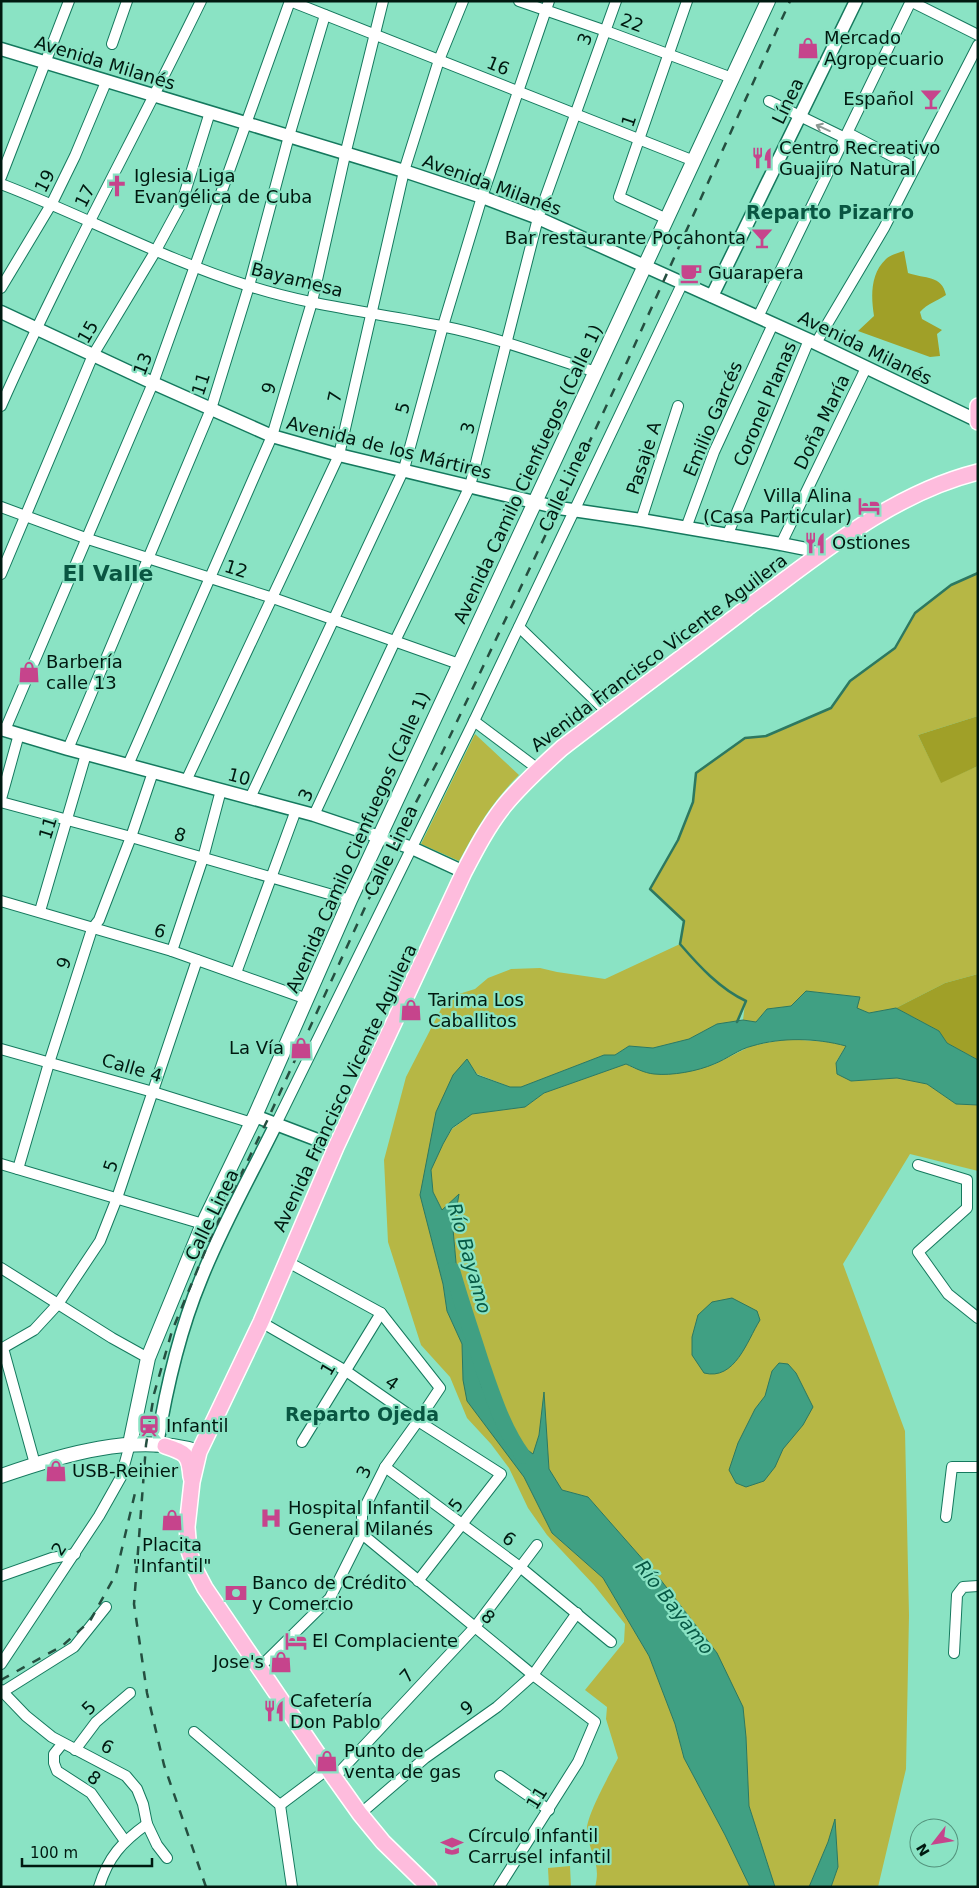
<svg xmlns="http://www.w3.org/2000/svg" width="979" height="1888" viewBox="0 0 979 1888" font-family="'DejaVu Sans',sans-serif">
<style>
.green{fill:#b6b745}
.forest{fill:#a0a028}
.water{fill:#40a083;stroke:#2d7860}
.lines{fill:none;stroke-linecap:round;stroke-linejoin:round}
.stream{stroke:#2d7860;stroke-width:2.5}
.river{stroke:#40a083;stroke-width:16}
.minor-casing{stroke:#15795e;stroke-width:12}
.tertiary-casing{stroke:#15795e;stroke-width:15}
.secondary-casing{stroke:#15795e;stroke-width:16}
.primary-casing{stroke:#fff;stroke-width:18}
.minor{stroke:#fff;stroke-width:10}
.tertiary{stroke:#fff;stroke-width:12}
.secondary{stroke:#fff;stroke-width:14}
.primary{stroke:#febcdd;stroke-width:15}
.rail{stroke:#254f40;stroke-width:2.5;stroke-dasharray:9 9;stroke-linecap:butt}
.oneway{stroke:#8c9893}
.labels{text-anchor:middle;stroke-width:4.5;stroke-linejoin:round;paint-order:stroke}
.street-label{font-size:18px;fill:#001910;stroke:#8ae3c4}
.poi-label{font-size:18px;fill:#001910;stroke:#8ae3c4;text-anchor:start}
.neighbourhood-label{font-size:19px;font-weight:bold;fill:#095642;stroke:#8ae3c4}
.water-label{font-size:19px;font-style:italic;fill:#075945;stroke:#8ae3c4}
.district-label{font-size:22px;font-weight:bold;fill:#095642;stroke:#8ae3c4}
</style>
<rect width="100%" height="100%" fill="#8ae3c4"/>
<g class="green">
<path d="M978,573V716L918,735L941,782L978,766V974L945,983L896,1008L869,1013L856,1008L860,997L807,991L791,1006L767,1009L756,1022L743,1020L745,1004L739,1021L717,1024L689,1039L653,1048L629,1046L615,1055H604L521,1087H510L477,1074L467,1060L429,1154L420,1194L443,1284L447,1311L462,1344L463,1380L505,1450L524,1477L552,1533L603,1578L649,1656L675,1724L684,1758L725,1835L750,1887H595C602,1862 588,1852 587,1830C586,1816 611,1772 618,1758L606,1719L607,1707L585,1690L624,1642L625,1624L594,1585L547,1535L528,1508L509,1468L491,1444L467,1418L450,1377L421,1345L388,1242L384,1160L406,1077L441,1009L449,997L475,989L488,978L511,969L540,968L557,972L605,979L680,944L684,921L650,889L678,840L693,802L696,773L745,738L766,736L831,708L850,681L895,648L915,613L951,585Z"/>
<path d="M475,734L519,775C491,803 478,826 459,861L421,844Z"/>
<path d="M787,1039L831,1042L846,1046L836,1062L851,1081L897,1078L927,1084L956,1104L978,1105V1171L910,1154L843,1264L905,1431L909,1615L906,1769L878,1887H831L838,1867L835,1821L828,1842L809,1887H775L749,1806L746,1737L717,1653L660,1579L588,1497L562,1490L549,1469L544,1396L539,1435L533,1455L505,1433L482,1387L461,1318L453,1229L458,1195L442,1210L433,1192L431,1170L443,1144L452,1129L472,1114L525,1107L544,1093L626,1064L636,1069L713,1065L751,1046Z"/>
<path d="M570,1866L571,1887H549L548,1868Z"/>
</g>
<g class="forest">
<path d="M904,251L908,273C925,279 942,275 946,295C936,302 928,303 920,312L922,319L942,330L937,334L940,356L930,357L858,331L874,316C871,297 870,274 886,259C890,255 898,253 904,251Z"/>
<path d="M978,716V766L941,783L918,735Z"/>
<path d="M978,974V1060L947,1043L939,1031L896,1008L945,983Z"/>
</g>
<g class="water">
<path d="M806,991L860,997L857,1008L869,1013L896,1008L939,1031L947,1043L978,1060V1105L956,1104L927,1084L897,1078L851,1081L837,1074L836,1063L846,1046C816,1038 782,1037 752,1046C739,1049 727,1059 714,1064C698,1071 672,1076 654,1074C644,1073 635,1068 626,1064L544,1093L525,1107L472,1114L452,1128L443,1144L431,1170L433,1192L442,1210L459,1194L453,1229L461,1318L482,1387L505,1433L533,1454L539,1435L544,1392L549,1469L562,1490L588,1497L660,1579L717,1653L743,1707L746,1737L749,1806L775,1887H750L725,1835L684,1758L675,1724L649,1656L603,1578L552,1533L524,1477L467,1401L463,1380L462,1344L447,1311L443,1284L420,1195L436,1112L453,1075L467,1059L477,1075L510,1087H521L604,1055H615L629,1046L653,1048L689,1039L717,1024L743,1020L756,1022L767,1009L791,1006Z"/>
<path d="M732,1298L757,1311L760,1320C747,1341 735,1381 704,1373L692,1355V1337L698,1315L712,1302Z"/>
<path d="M779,1363L788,1364L796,1373L813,1407L803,1425L783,1449L775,1467L764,1481L746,1487L736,1483L729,1470L738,1443L755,1409L765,1396L772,1371Z"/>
<path d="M835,1819L838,1867L831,1887H809L828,1842Z"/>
</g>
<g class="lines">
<path class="stream" d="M737,1022L746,1001C720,989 699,966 680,944L684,921L650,889L678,840L693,802L696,773L745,738L766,736L831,708L850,681L895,648L915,613L951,585L978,573"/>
<path class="river" d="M452,1270C461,1302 472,1333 482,1365C493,1396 503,1429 523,1456"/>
<g class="minor-casing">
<g id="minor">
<path d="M290,1L694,161"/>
<path d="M519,1L606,31L732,78"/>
<path d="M910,1L978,35"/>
<path d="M112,44L127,1"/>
<path d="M769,101L845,138"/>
<path d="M848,133L913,167"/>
<path d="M1,177L69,1"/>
<path d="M1,184C85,216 163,259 249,286C311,306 377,313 441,326C493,336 545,356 596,372"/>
<path d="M667,219L619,197L687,1"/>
<path d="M1,288L52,203L75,156L106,82"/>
<path d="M758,317L911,1"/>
<path d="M816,343L884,228L978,45"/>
<path d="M1,406C62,268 135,137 201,1"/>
<path d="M1,507L88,539L273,598L459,664"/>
<path d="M641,520L678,406"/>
<path d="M686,528L714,452L773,324"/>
<path d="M727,536L809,340"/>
<path d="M781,544L866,368"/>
<path d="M1,574L93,355L155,252L182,202L210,112"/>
<path d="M519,627L608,713"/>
<path d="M474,721L538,769"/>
<path d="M5,730L153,383L290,1"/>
<path d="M68,749L211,409L249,286L289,136L325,15"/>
<path d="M128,765L272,436L312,302L345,155L383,1"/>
<path d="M186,781L339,455L404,171L439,60L463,1"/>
<path d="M250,798L404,469L443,326L482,197L549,1"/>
<path d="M1,799L19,734"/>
<path d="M1,802L131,837L350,900"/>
<path d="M314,815L395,641L470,486L538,218L616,1"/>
<path d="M1,901L172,951L307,999"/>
<path d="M40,911L86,754"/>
<path d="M172,951L203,858L221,790"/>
<path d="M236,973L296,810"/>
<path d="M1,1049L153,1092L252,1123"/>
<path d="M276,1124L474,721L683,282"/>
<path d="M1,1164L203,1224"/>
<path d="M918,1165L967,1180V1208L918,1252L948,1294L978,1318"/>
<path d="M18,1169L49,1063L92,929L99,920L131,837L153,772"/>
<path d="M1,1268L112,1338L148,1358"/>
<path d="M261,1322L346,1371L418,1421L501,1474L418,1581"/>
<path d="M3,1348L35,1464"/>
<path d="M1,1349L34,1330L58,1304L100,1241L117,1198L197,960"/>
<path d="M302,1442L381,1313"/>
<path d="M385,1467L520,1567L611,1642"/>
<path d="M946,1517L952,1467H978"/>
<path d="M362,1534L533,1675L595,1722L578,1762L499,1887"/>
<path d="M1,1576L52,1558L75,1554"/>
<path d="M954,1653L957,1595L963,1587L978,1586"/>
<path d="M1,1664L99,1516L121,1477L130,1444"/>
<path d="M259,1668L330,1598L362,1534V1513L385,1467L418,1421L440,1388L381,1313L286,1261"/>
<path d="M1,1690L26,1716L52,1737L126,1776L137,1789L143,1804L147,1824L157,1845L167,1858"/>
<path d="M4,1691L74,1647L106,1607"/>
<path d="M194,1732L280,1805L292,1887"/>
<path d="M62,1744L54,1754V1763L57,1771L91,1793L125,1841"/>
<path d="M75,1750L96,1722L130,1693"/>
<path d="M500,1776L549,1810"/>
<path d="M334,1778L475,1627L537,1545"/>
<path d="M280,1805L328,1769"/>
<path d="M360,1814L425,1758L497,1707L533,1675L577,1613"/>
<path d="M99,1887C108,1857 122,1842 147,1824"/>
</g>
</g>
<g class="tertiary-casing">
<g id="tertiary">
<path d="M1,49L404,171L482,197L538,218L809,340L978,421"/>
<path d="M712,296L856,1"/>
<path d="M1,312L153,383L272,436L339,455L559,508L641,520L781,544L806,549L819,555"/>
<path d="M1,729L68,749L314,815L412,848L464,872"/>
<path d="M255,1116L336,1147"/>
<path d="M157,1445C166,1389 179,1332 201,1279C222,1226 251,1175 276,1124"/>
</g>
</g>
<g class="secondary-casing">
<g id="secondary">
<path d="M130,1444L148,1358L203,1224L255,1116L350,900L768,1"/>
<path d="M1,1476C61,1455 136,1432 199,1452"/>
</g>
</g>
<g class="primary-casing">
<g id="primary">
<path d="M978,406V422"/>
<path d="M165,1446C186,1453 189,1454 191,1477"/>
<path d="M429,1887L383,1842L360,1814L328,1769L205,1588L195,1569L189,1551L187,1527L192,1482L199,1452L261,1322L336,1147L464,872C476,849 488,826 504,806C521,785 542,766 562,748C623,701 686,655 747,608C818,556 890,494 978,472"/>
</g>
</g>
<use href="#minor" class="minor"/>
<use href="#tertiary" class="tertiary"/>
<use href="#secondary" class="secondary"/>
<use href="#primary" class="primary"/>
<g class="rail">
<path d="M1,1680L62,1646L90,1621L116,1574L135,1493"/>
<path d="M206,1887L164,1765L147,1693L134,1604L146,1445L154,1394L172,1331L213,1232L267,1121L395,842L442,753L565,494L627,362L790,1"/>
</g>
</g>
<defs><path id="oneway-shaft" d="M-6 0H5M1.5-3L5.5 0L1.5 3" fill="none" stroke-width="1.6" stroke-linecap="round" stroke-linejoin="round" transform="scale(1.25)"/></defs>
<use class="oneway" href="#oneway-shaft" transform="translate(823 128) rotate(-156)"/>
<defs>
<g id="shop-bare" transform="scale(1.725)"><path d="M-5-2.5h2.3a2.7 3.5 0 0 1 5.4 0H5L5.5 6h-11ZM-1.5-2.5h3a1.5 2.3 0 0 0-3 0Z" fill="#c6448c" stroke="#8ae3c4" stroke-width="2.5" paint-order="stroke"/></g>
<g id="bar-bare" transform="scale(1.725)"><path d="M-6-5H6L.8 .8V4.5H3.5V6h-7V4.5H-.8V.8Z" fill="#c6448c" stroke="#8ae3c4" stroke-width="2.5" paint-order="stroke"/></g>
<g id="restaurant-bare" transform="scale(1.725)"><path d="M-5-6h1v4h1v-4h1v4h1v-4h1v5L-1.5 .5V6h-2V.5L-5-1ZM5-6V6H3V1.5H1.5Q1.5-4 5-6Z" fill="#c6448c" stroke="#8ae3c4" stroke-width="2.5" paint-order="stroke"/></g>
<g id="church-bare" transform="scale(1.725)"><path d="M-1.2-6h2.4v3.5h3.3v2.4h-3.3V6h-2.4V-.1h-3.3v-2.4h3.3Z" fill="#c6448c" stroke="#8ae3c4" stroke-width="2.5" paint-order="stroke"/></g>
<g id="cafe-bare" transform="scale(1.725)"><path d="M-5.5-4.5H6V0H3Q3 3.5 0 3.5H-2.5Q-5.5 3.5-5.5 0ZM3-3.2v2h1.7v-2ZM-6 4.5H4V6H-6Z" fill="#c6448c" stroke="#8ae3c4" stroke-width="2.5" paint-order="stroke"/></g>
<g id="hotel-bare" transform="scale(1.725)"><path d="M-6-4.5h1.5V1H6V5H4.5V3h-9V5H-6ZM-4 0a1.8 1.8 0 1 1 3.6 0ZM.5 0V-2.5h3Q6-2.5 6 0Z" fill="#c6448c" stroke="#8ae3c4" stroke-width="2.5" paint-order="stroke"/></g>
<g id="station-bare" transform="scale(1.725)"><path d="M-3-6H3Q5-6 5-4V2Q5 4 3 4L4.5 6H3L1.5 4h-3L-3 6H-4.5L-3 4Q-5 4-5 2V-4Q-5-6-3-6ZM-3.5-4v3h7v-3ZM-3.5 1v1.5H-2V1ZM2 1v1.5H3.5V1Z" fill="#c6448c" stroke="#8ae3c4" stroke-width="2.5" paint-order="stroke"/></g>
<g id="hospital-bare" transform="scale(1.725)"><path d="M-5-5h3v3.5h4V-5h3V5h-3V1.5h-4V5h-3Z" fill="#c6448c" stroke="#8ae3c4" stroke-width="2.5" paint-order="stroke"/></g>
<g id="bank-bare" transform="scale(1.725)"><path d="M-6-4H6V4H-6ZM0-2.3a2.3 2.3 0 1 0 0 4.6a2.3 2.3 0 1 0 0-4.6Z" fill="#c6448c" stroke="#8ae3c4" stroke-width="2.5" paint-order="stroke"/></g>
<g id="school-bare" transform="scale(1.725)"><path d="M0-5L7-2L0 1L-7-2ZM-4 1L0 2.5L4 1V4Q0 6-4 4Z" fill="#c6448c" stroke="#8ae3c4" stroke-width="2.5" paint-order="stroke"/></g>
</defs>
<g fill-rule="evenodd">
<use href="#shop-bare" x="808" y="48"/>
<use href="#bar-bare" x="931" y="99"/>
<use href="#restaurant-bare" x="762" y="158"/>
<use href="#church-bare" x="117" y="186"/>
<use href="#bar-bare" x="762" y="238"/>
<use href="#cafe-bare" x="691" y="273"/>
<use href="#hotel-bare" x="869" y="506"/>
<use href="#restaurant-bare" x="815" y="543"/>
<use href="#shop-bare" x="29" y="672"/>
<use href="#shop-bare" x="411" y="1010"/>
<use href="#shop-bare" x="301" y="1048"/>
<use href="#station-bare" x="149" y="1426"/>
<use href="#shop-bare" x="56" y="1471"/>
<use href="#hospital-bare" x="271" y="1518"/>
<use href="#shop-bare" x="172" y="1520"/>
<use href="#bank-bare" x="236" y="1593"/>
<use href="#hotel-bare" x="296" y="1641"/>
<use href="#shop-bare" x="281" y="1662"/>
<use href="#restaurant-bare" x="274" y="1711"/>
<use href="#shop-bare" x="327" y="1761"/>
<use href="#school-bare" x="452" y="1846"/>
</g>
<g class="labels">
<g class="street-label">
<text transform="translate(632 23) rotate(20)" y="6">22</text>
<text transform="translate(585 39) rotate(-70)" y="6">3</text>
<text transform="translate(105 63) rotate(17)" y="6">Avenida Milanés</text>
<text transform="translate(498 66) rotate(22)" y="6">16</text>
<text transform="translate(788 101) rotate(-64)" y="6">Línea</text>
<text transform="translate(629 121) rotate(-71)" y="6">1</text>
<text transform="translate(45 181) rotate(-64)" y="6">19</text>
<text transform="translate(492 185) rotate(20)" y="6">Avenida Milanés</text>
<text transform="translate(85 196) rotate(-63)" y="6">17</text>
<text transform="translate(297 280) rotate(14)" y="6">Bayamesa</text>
<text transform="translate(88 332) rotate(-60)" y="6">15</text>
<text transform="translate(865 348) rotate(26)" y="6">Avenida Milanés</text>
<text transform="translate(143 364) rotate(-69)" y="6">13</text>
<text transform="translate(201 384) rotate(-72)" y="6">11</text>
<text transform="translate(269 388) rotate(-74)" y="6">9</text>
<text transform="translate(335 397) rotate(-78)" y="6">7</text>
<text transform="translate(765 404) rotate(-67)" y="6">Coronel Planas</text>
<text transform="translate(403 408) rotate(-75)" y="6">5</text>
<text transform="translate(713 419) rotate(-67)" y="6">Emilio Garcés</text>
<text transform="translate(822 422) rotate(-64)" y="6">Doña María</text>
<text transform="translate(468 428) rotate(-76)" y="6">3</text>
<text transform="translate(389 448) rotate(14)" y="6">Avenida de los Mártires</text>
<text transform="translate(644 458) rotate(-72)" y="6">Pasaje A</text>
<text transform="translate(528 474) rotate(-65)" y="6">Avenida Camilo Cienfuegos (Calle 1)</text>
<text transform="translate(565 486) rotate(-65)" y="6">Calle Linea</text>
<text transform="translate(236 569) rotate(18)" y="6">12</text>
<text transform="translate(659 653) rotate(-37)" y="6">Avenida Francisco Vicente Aguilera</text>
<text transform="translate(239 777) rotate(15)" y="6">10</text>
<text transform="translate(306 795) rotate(-65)" y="6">3</text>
<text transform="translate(48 828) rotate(-73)" y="6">11</text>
<text transform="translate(180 835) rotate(17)" y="6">8</text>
<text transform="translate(358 842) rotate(-66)" y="6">Avenida Camilo Cienfuegos (Calle 1)</text>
<text transform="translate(391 851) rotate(-64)" y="6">Calle Linea</text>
<text transform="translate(160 931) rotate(16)" y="6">6</text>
<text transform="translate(64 963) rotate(-72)" y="6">9</text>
<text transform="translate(132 1068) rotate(16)" y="6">Calle 4</text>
<text transform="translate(345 1088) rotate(-65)" y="6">Avenida Francisco Vicente Aguilera</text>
<text transform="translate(111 1166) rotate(-71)" y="6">5</text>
<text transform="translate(212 1215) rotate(-64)" y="6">Calle Linea</text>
<text transform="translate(328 1369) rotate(-59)" y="6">1</text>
<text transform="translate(392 1383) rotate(35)" y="6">4</text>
<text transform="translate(364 1472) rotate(-64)" y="6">3</text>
<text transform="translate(456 1505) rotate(-52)" y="6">5</text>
<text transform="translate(509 1539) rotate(36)" y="6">6</text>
<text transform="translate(59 1549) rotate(-57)" y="6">2</text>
<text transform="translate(488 1617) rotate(40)" y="6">8</text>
<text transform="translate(407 1676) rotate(-47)" y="6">7</text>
<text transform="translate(89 1708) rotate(-45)" y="6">5</text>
<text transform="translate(467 1708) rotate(-36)" y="6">9</text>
<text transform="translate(107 1747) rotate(28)" y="6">6</text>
<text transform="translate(94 1778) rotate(38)" y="6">8</text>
<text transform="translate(537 1798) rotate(-58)" y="6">11</text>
</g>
<g class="poi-label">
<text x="824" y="44">Mercado<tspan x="824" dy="21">Agropecuario</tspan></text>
<text x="914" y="105" text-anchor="end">Español</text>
<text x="779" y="154">Centro Recreativo<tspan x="779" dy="21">Guajiro Natural</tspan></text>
<text x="134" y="182">Iglesia Liga<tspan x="134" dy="21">Evangélica de Cuba</tspan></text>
<text x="746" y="244" text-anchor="end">Bar restaurante Pocahonta</text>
<text x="708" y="279">Guarapera</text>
<text x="852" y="502" text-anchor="end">Villa Alina<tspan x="852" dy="21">(Casa Particular)</tspan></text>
<text x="832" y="549">Ostiones</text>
<text x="46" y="668">Barbería<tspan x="46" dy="21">calle 13</tspan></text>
<text x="428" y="1006">Tarima Los<tspan x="428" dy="21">Caballitos</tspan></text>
<text x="284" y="1054" text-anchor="end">La Vía</text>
<text x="166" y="1432">Infantil</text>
<text x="72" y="1477">USB-Reinier</text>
<text x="288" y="1514">Hospital Infantil<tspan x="288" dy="21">General Milanés</tspan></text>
<text x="172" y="1551" text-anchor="middle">Placita<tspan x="172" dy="21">"Infantil"</tspan></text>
<text x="252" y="1589">Banco de Crédito<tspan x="252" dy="21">y Comercio</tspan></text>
<text x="312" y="1647">El Complaciente</text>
<text x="264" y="1668" text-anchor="end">Jose's</text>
<text x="290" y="1707">Cafetería<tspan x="290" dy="21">Don Pablo</tspan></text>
<text x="344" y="1757">Punto de<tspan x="344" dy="21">venta de gas</tspan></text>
<text x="468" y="1842">Círculo Infantil<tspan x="468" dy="21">Carrusel infantil</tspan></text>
</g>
<g class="neighbourhood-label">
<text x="830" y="219">Reparto Pizarro</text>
<text x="362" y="1421">Reparto Ojeda</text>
</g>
<g class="water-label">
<text transform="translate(470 1258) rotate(74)" y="7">Río Bayamo</text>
<text transform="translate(675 1607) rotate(52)" y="7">Río Bayamo</text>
</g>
<g class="district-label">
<text x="108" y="581">El Valle</text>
</g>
</g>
<rect width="979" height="1888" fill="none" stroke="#001910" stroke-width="5"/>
<g transform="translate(934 1843) rotate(239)"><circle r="24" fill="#8ae3c4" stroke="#53927c"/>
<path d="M0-4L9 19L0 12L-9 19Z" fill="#c6448c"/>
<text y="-8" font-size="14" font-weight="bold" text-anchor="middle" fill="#001910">N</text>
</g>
<path d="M22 1858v8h130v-8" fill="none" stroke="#001910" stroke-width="2.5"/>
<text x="30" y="1858" font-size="15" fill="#001910" stroke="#8ae3c4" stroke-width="4" paint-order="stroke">100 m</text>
</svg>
